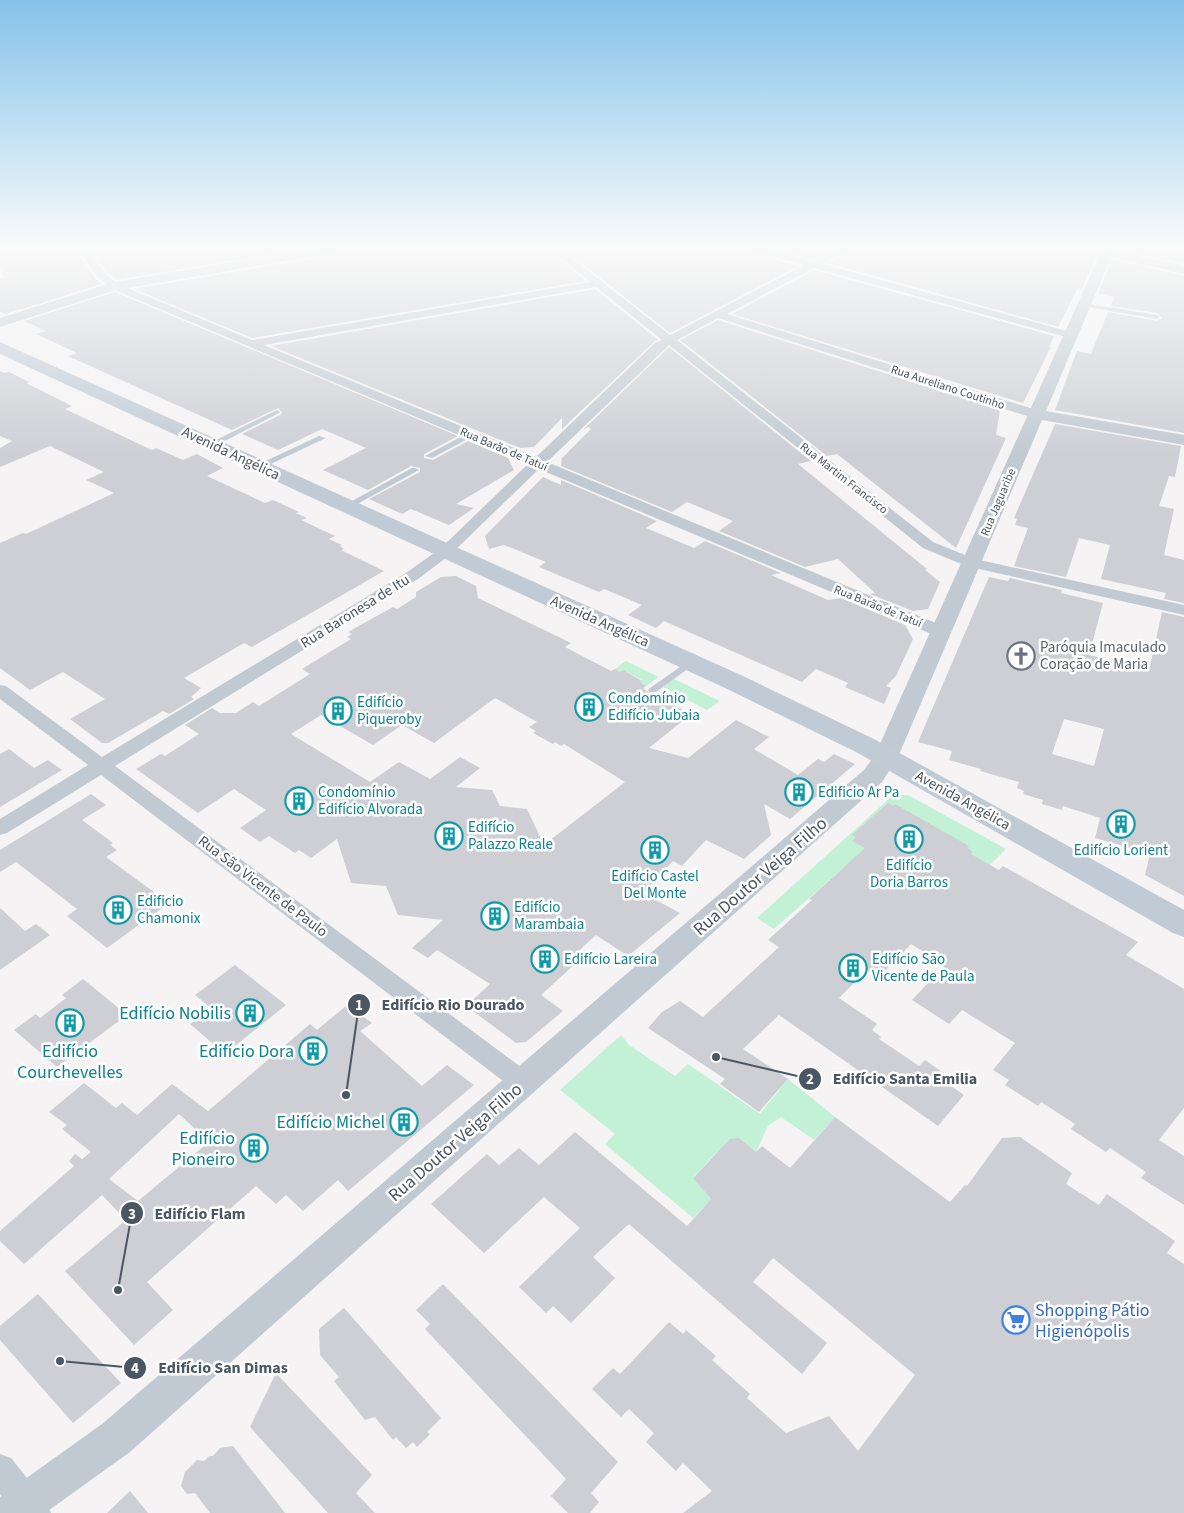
<svg xmlns="http://www.w3.org/2000/svg" width="1184" height="1513" viewBox="0 0 1184 1513" font-family="'Source Sans 3',sans-serif">
<style>
.green{fill:#c3f1d5}
.building{fill:#cdcfd5;fill-rule:evenodd}
.lines{fill:none;stroke-linecap:round;stroke-linejoin:round}
.service{fill:#c1cad2;fill-rule:evenodd}
.minor{fill:#c1cad2;fill-rule:evenodd}
.tertiary{fill:#c1cad2;fill-rule:evenodd}
.secondary{fill:#c1cbd6;fill-rule:evenodd}
.labels{text-anchor:middle;stroke-width:5;stroke-linejoin:round;paint-order:stroke}
.far-street-label{font-size:12px;fill:#4a5661;stroke:#fff}
.street-label{font-size:15px;fill:#4a5661;stroke:#fff}
.worship-label{font-size:15px;fill:#5b616d;stroke:#fff;text-anchor:start}
.culture-label{font-size:15px;fill:#0d838f;stroke:#fff;text-anchor:start}
.near-street-label{font-size:18px;fill:#4a5661;stroke:#fff}
.near-culture-label{font-size:18px;fill:#0d838f;stroke:#fff;text-anchor:end}
.near-shop-label{font-size:18px;fill:#366cbe;stroke:#fff;text-anchor:start}
.leader{fill:none;stroke:#4a5661;stroke-width:2}
.callout-dot{fill:#4a5661;stroke:#fff;stroke-width:2}
.mark-label{font-size:15px;text-anchor:middle;font-weight:bold;fill:#fff}
.callout-label{font-size:16px;text-anchor:middle;font-weight:bold;fill:#4a5661;stroke:#fff;stroke-width:5;stroke-linejoin:round;paint-order:stroke}
</style>
<rect width="100%" height="100%" fill="#f5f3f3"/>
<g class="green">
<path d="M626,661L659,677L646,686L640,682L642,680L623,670L620,672L615,669Z"/>
<path d="M674,679L720,701L707,710L663,687Z"/>
<path d="M899,795H908L1006,849L962,892L854,872L844,867L774,929L757,918L891,797Z"/>
<path d="M621,1035L629,1045L675,1076L688,1064L760,1114L788,1079L835,1117L814,1140L781,1117L768,1126L756,1152L739,1138L716,1153L693,1177L711,1199L693,1218L605,1144L615,1134L560,1090Z"/>
</g>
<g class="building">
<path d="M0,247H74L96,279L102,284L6,314L0,312V279L5,278L0,268Z"/>
<path d="M88,247H315L116,280L107,273Z"/>
<path d="M353,247H545L586,281L252,338L134,289L345,253Z"/>
<path d="M561,247H741L744,251L799,266L670,333Z"/>
<path d="M764,247H837L812,259Z"/>
<path d="M855,247H1061L1097,255L1082,289L1078,288L1058,327L828,263L853,251Z"/>
<path d="M1129,247H1184V264L1127,251Z"/>
<path d="M1112,259L1184,276V433L1055,410L1077,351L1091,354L1108,312L1157,321L1162,318L1157,313L1111,306L1114,297L1098,293Z"/>
<path d="M814,270L1054,336L1049,347H1051L1023,403L732,314Z"/>
<path d="M595,289L658,340L654,342L562,429V418L534,447L520,448L271,346Z"/>
<path d="M115,292L458,436L424,454V458L433,460L468,441L508,458L514,470L456,504L474,508L449,525L411,509L402,514L369,499L420,472V468L411,466L368,490L323,470L366,448L322,429L278,450L242,434L280,415L282,412L278,408L232,430L68,356L77,353L36,334L46,331L24,321Z"/>
<path d="M718,320L1000,410L996,435L1006,438L956,548L837,454L827,456L680,340Z"/>
<path d="M669,347L811,461L798,464L927,569L925,570L940,582L928,609L913,611L870,594L875,593L838,559L805,567L719,531L733,521L687,502L672,512L561,466L562,458L591,429L589,427L583,430Z"/>
<path d="M0,371L5,373L9,372L29,382L26,383L72,406L65,409L152,450L156,448L183,460L197,454L223,468L207,476L265,503L273,500L299,512L296,513L307,518L301,520L335,536L329,539L342,545L340,546L344,549L341,550L384,571L252,647L244,643L184,678L201,688L191,697L194,699L169,714L163,711L108,743H102L70,719L105,699L63,672L30,690L0,668V543L23,533L26,534L114,493L86,480L104,472L50,446L0,467V448L12,441L0,436Z"/>
<path d="M1055,424L1181,446L1175,477L1169,476L1159,506L1174,509L1164,555L1184,560V603L1164,599L1166,593L1101,579L1110,545L1079,538L1066,577L1014,566L1028,528L1015,525L1017,519L1014,518Z"/>
<path d="M543,477L561,485V480L657,521L646,528L694,548L705,541L781,573L771,575L828,600L841,598L905,625L913,639L896,676L886,686L891,688L884,704L845,687L848,683L816,669L802,682L664,621L656,628L628,615L642,605L604,589L599,592L539,567L546,562L504,545L489,549L485,536Z"/>
<path d="M456,576L476,586L478,598L571,643L565,647L611,671L615,669L620,672L623,670L642,681L640,682L646,686L643,688L649,693L691,714L649,748L688,758L736,720L769,737L754,749L798,775L818,759L824,762L834,754L855,764L790,819L764,804L771,835L744,859L706,840L682,866L673,861L643,893L680,913L628,956L596,935L569,960L575,964L541,995L563,1011L526,1042L516,1043L466,1006L490,984L437,950L428,958L412,948L443,920L398,915L386,886L351,883L337,839L311,858L299,850L295,853L269,836L260,842L240,828L266,810L234,789L198,813L136,769L161,754L165,756L199,734L185,725L212,708L220,713H236L253,702L259,706L310,674L302,669L351,639L347,637L352,634L348,632L393,607L397,609L416,597V592L441,577ZM495,698L537,722L529,727L536,731L533,733L553,744L555,742L561,746L564,744L625,782L544,845L527,809L500,806L492,790L456,787L480,768L460,757L430,779L399,762L370,782L291,734L321,715L373,745L402,725L434,743Z"/>
<path d="M989,577L1008,581L1010,578L1062,590L1061,593L1103,603L1089,655L1149,670L1162,612L1184,617V896L1145,875L1150,854L1095,838L1100,818L1063,806L1062,810L1042,804L1043,800L1023,794L1024,791L1017,788L1019,782L980,771L981,769L949,760L952,751L918,742ZM1064,719L1104,729L1094,766L1052,754Z"/>
<path d="M9,749L34,768L48,760L62,770L0,807V754Z"/>
<path d="M91,794L106,805L82,820L113,843L110,845L117,850L106,857L169,903L107,948L67,916L77,909L16,862L0,872V850Z"/>
<path d="M888,803L893,806L895,804L969,846L967,848L973,852L971,854L999,870L1003,866L1138,942L1126,955L1184,989V1108L1159,1140L1184,1156V1205L1141,1178L1146,1172L1110,1148L1106,1152L1071,1129L1075,1124L1041,1102L1038,1106L1005,1085L1009,1080L993,1070L1015,1043L962,1010L949,1024L912,1000L945,965L911,944L878,978L867,970L839,998L877,1024L872,1030L881,1037L879,1039L919,1066L925,1060L945,1074L941,1079L964,1095L938,1126L779,1015L743,1049L788,1079L759,1112L720,1084L725,1079L648,1028L662,1012L680,1001L703,1017L779,947L768,940L812,900L809,899L865,848L852,841L856,837L852,835Z"/>
<path d="M0,908L25,931L36,924L50,935L0,970Z"/>
<path d="M235,965L286,1005L225,1054L190,1024L211,1008L195,995Z"/>
<path d="M83,979L127,1015L57,1067L14,1030L36,1014L40,1018L66,998L62,995Z"/>
<path d="M347,1005L372,1023L360,1031L422,1086L447,1065L474,1085L348,1191L338,1180L303,1211L286,1195L276,1204L256,1186L147,1282L173,1310L134,1345L65,1271L126,1220L102,1195L24,1264L0,1241V1231L74,1166L69,1161L75,1154L82,1159L91,1152L62,1129L67,1125L49,1112L84,1083L116,1108L122,1103L137,1115L172,1084L208,1111L310,1024L317,1030ZM179,1114L209,1142L138,1201L109,1179Z"/>
<path d="M835,1117L950,1202L965,1185L967,1186L1002,1138L1020,1137L1072,1173L1066,1184L1099,1205L1107,1194L1175,1241L1167,1253L1184,1264V1513H683L712,1491L683,1463L676,1471L646,1442L654,1433L629,1409L621,1417L592,1389L613,1368L620,1374L669,1322L683,1334L686,1330L716,1356L712,1360L750,1394L747,1398L786,1433L829,1416L858,1451L915,1375L773,1258L753,1282L827,1343L802,1374L629,1224L593,1257L615,1278L571,1323L553,1306L546,1313L519,1287L580,1228L544,1197L484,1253L431,1204L487,1154L499,1165L519,1148L539,1165L575,1132L687,1226L711,1199L693,1178L730,1139L739,1138L756,1152L762,1146L790,1168Z"/>
<path d="M443,1284L618,1462L591,1493L599,1502L590,1513H568L551,1496L566,1479L425,1329L430,1324L416,1310Z"/>
<path d="M38,1294L121,1383L73,1423L0,1340V1326Z"/>
<path d="M344,1308L441,1418L427,1432L430,1434L417,1447L413,1442L406,1448L396,1437L393,1440L375,1417L365,1420L334,1381L339,1377L320,1355L319,1329Z"/>
<path d="M276,1373L372,1475L356,1493L375,1513H328L250,1427Z"/>
<path d="M233,1446L285,1513H210L195,1493L187,1494L181,1486L185,1472L197,1460L204,1461L209,1456H213L220,1448Z"/>
<path d="M130,1491L148,1513H107Z"/>
</g>
<g class="lines">
<g class="service">
<path d="M1083,303L1157,315L1160,317L1157,319L1081,306L1080,305Z"/>
<path d="M277,410L280,412L279,413L215,446L208,444Z"/>
<path d="M468,433L475,435L432,458L425,456Z"/>
<path d="M319,436L326,438L262,468H259L255,466Z"/>
<path d="M412,468H415L419,470L350,508H347L343,506Z"/>
<path d="M690,660L695,663L693,665L656,692H650L648,690L650,688Z"/>
</g>
<g class="minor">
<path d="M76,247H86L106,274L118,284L252,340L590,282L547,247H558L670,335L804,265L744,249L743,247H758L812,261L841,247H853L852,249L823,264L1074,333L1076,335L1070,338L1066,337L814,268L727,314L1040,411L1041,414L1040,417H1030L718,318L677,340L933,542L975,559L1184,605V615L966,566L923,548L669,345L547,462L948,628L950,632L948,636H936L539,469L451,554L418,579L115,766L533,1076L536,1083L533,1090L524,1093L515,1090L101,775L7,833L0,835V819L88,765L0,699V685L6,686L102,757L406,573L441,548L528,464L110,288L98,278ZM596,287L662,340L655,343L536,457L264,345Z"/>
<path d="M0,1454L11,1458L46,1502L51,1513H15L0,1494Z"/>
</g>
<g class="tertiary">
<path d="M324,247H351L345,251L116,290L0,327V318L114,282Z"/>
<path d="M1081,247H1115L1114,250L1184,266V274L1111,257L1046,411L1184,435V445L1042,420L898,757L882,782L130,1452L45,1513H0V1497L102,1424L864,770L875,755L1100,254L1082,250Z"/>
</g>
<path class="secondary" d="M0,342L743,676L876,740L1184,910V937L1173,933L856,752L725,688L0,354Z"/>
</g>
<linearGradient id="sky" x2="0" y2="1"><stop stop-color="#85c3ea"/><stop offset="0.54" stop-color="#fafafa"/><stop offset="1" stop-color="#fafafa" stop-opacity="0"/></linearGradient>
<rect width="1184" height="458" fill="url(#sky)"/>
<defs>
<g id="church-ring" transform="scale(1.4375)"><circle r="9.5" fill="#fff" stroke="#6b7280" stroke-width="1.5"/><path d="M-1.2-6h2.4v3.5h3.3v2.4h-3.3V6h-2.4V-.1h-3.3v-2.4h3.3Z" fill="#6b7280"/></g>
<g id="building-ring" transform="scale(1.4375)"><circle r="9.5" fill="#fff" stroke="#0f9aa8" stroke-width="1.5"/><path d="M-4-6H4V6H1V3H-1V6H-4ZM-2.5-4.3h1.7v1.8h-1.7ZM.8-4.3h1.7v1.8H.8ZM-2.5-1h1.7V.8h-1.7ZM.8-1h1.7V.8H.8Z" fill="#0f9aa8"/></g>
<g id="supermarket-ring" transform="scale(1.4375)"><circle r="9.5" fill="#fff" stroke="#3f7fe0" stroke-width="1.5"/><path d="M-6-5.5h2.5l.6 2H6L4.5 2H-2.5L-4.4-4H-6ZM-1.5 3.2a1.3 1.3 0 1 0 .1 0ZM3 3.2a1.3 1.3 0 1 0 .1 0Z" fill="#3f7fe0"/></g>
</defs>
<g fill-rule="evenodd">
<use href="#church-ring" x="1021" y="656"/>
<use href="#building-ring" x="589" y="707"/>
<use href="#building-ring" x="338" y="711"/>
<use href="#building-ring" x="799" y="792"/>
<use href="#building-ring" x="299" y="801"/>
<use href="#building-ring" x="1121" y="824"/>
<use href="#building-ring" x="449" y="836"/>
<use href="#building-ring" x="909" y="839"/>
<use href="#building-ring" x="655" y="850"/>
<use href="#building-ring" x="118" y="910"/>
<use href="#building-ring" x="495" y="916"/>
<use href="#building-ring" x="545" y="959"/>
<use href="#building-ring" x="853" y="968"/>
<use href="#building-ring" x="250" y="1013"/>
<use href="#building-ring" x="70" y="1023"/>
<use href="#building-ring" x="313" y="1051"/>
<use href="#building-ring" x="404" y="1122"/>
<use href="#building-ring" x="254" y="1148"/>
<use href="#supermarket-ring" x="1016" y="1320"/>
</g>
<g class="labels">
<g class="far-street-label">
<text transform="translate(948 387) rotate(18)" y="4">Rua Aureliano Coutinho</text>
<text transform="translate(504 449) rotate(23)" y="4">Rua Barão de Tatuí</text>
<text transform="translate(844 478) rotate(38)" y="4">Rua Martim Francisco</text>
<text transform="translate(998 502) rotate(-67)" y="4">Rua Jaguaribe</text>
<text transform="translate(878 606) rotate(22)" y="4">Rua Barão de Tatuí</text>
</g>
<g class="street-label">
<text transform="translate(231 453) rotate(25)" y="5">Avenida Angélica</text>
<text transform="translate(355 611) rotate(-32)" y="5">Rua Baronesa de Itu</text>
<text transform="translate(600 621) rotate(24)" y="5">Avenida Angélica</text>
<text transform="translate(963 800) rotate(29)" y="5">Avenida Angélica</text>
<text transform="translate(263 886) rotate(37)" y="5">Rua São Vicente de Paulo</text>
</g>
<g class="worship-label">
<text x="1040" y="652">Paróquia Imaculado<tspan x="1040" dy="17">Coração de Maria</tspan></text>
</g>
<g class="culture-label">
<text x="608" y="703">Condomínio<tspan x="608" dy="17">Edifício Jubaia</tspan></text>
<text x="357" y="707">Edifício<tspan x="357" dy="17">Piqueroby</tspan></text>
<text x="318" y="797">Condomínio<tspan x="318" dy="17">Edifício Alvorada</tspan></text>
<text x="818" y="797">Edificio Ar Pa</text>
<text x="468" y="832">Edifício<tspan x="468" dy="17">Palazzo Reale</tspan></text>
<text x="1121" y="855" text-anchor="middle">Edifício Lorient</text>
<text x="909" y="870" text-anchor="middle">Edifício<tspan x="909" dy="17">Doria Barros</tspan></text>
<text x="655" y="881" text-anchor="middle">Edifício Castel<tspan x="655" dy="17">Del Monte</tspan></text>
<text x="137" y="906">Edificio<tspan x="137" dy="17">Chamonix</tspan></text>
<text x="514" y="912">Edifício<tspan x="514" dy="17">Marambaia</tspan></text>
<text x="564" y="964">Edifício Lareira</text>
<text x="872" y="964">Edifício São<tspan x="872" dy="17">Vicente de Paula</tspan></text>
</g>
<g class="near-street-label">
<text transform="translate(760 876) rotate(-41)" y="6">Rua Doutor Veiga Filho</text>
<text transform="translate(455 1142) rotate(-41)" y="6">Rua Doutor Veiga Filho</text>
</g>
<g class="near-culture-label">
<text x="231" y="1019">Edifício Nobilis</text>
<text x="70" y="1057" text-anchor="middle">Edifício<tspan x="70" dy="21">Courchevelles</tspan></text>
<text x="294" y="1057">Edifício Dora</text>
<text x="385" y="1128">Edifício Michel</text>
<text x="235" y="1144">Edifício<tspan x="235" dy="21">Pioneiro</tspan></text>
</g>
<g class="near-shop-label">
<text x="1035" y="1316">Shopping Pátio<tspan x="1035" dy="21">Higienópolis</tspan></text>
</g>
</g>
<path class="leader" d="M346 1095L359 1005M716 1057L810 1079M118 1290L132 1213M60 1361L135 1368"/>
<g class="callout-dot">
<circle cx="346" cy="1095" r="5"/>
<circle cx="716" cy="1057" r="5"/>
<circle cx="118" cy="1290" r="5"/>
<circle cx="60" cy="1361" r="5"/>
<circle cx="359" cy="1005" r="12"/>
<circle cx="810" cy="1079" r="12"/>
<circle cx="132" cy="1213" r="12"/>
<circle cx="135" cy="1368" r="12"/>
</g>
<g class="mark-label">
<text x="359" y="1010">1</text>
<text x="810" y="1084">2</text>
<text x="132" y="1219">3</text>
<text x="135" y="1373">4</text>
</g>
<g class="callout-label">
<text x="453" y="1010">Edifício Rio Dourado</text>
<text x="905" y="1084">Edifício Santa Emilia</text>
<text x="200" y="1219">Edifício Flam</text>
<text x="223" y="1373">Edifício San Dimas</text>
</g>
</svg>
